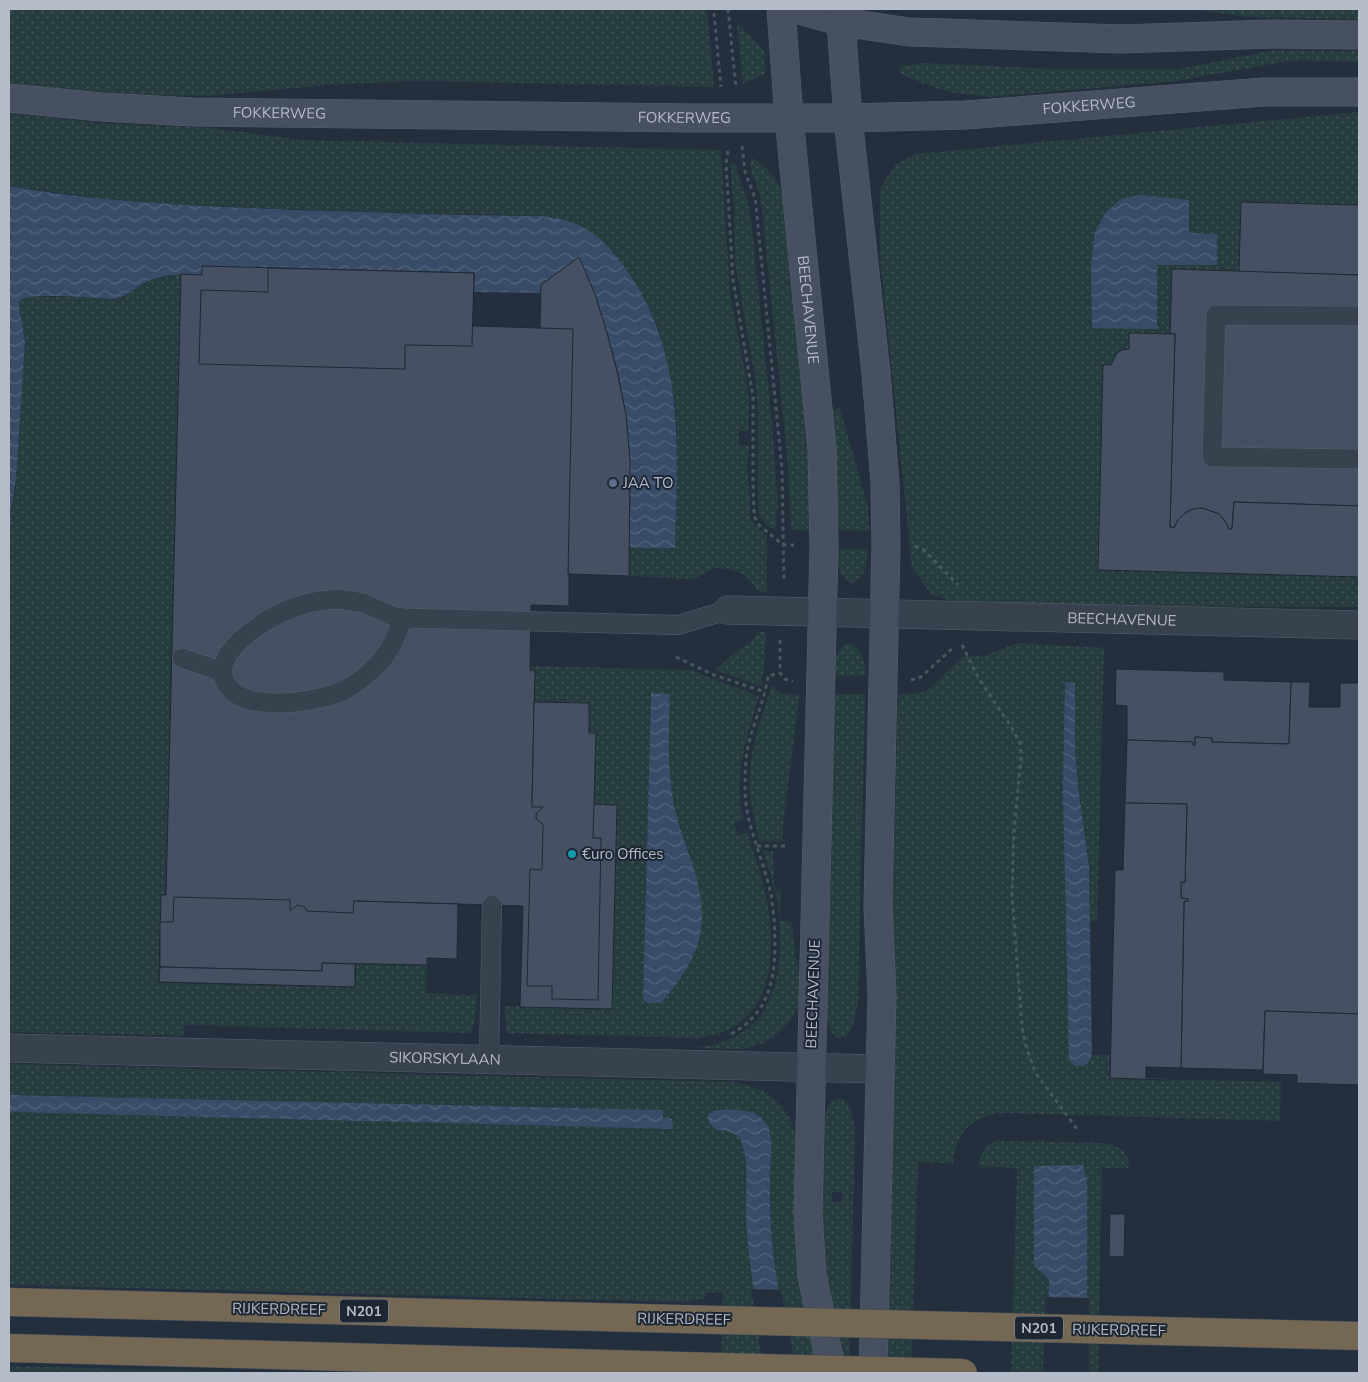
<svg xmlns="http://www.w3.org/2000/svg" width="1368" height="1382" viewBox="0 0 1368 1382" font-family="'Nunito Sans',sans-serif">
<style>
.grass{fill:url(#grass-dots);fill-rule:evenodd}
.water{fill:url(#water-waves)}
.pier{fill:#242f3e}
.building{fill:#455162;stroke:#1f2835}
.lines{fill:none;stroke-linecap:round;stroke-linejoin:round}
.lane-casing{stroke:#565f6c;stroke-width:20}
.street-casing{stroke:#565f6c;stroke-width:29}
.secondary-casing{stroke:#565f6c;stroke-width:29}
.highway-casing{stroke:#434c59;stroke-width:29}
.path{stroke:#44595c;stroke-width:3;stroke-dasharray:4 4;stroke-linecap:butt}
.lane{stroke:#38414e;stroke-width:19}
.street{stroke:#38414e;stroke-width:28}
.secondary{stroke:#465061;stroke-width:28}
.highway{stroke:#746855;stroke-width:28}
.highway-bridge-casing{stroke:#434c59;stroke-width:29;stroke-linecap:butt}
.highway-bridge{stroke:#746855;stroke-width:28}
.service-dot{fill:#5c6f8a;stroke:#1d2633;stroke-width:2}
.culture-dot{fill:#0f9aa8;stroke:#1d2633;stroke-width:2}
.labels{text-anchor:middle;stroke-width:4;stroke-linejoin:round;paint-order:stroke}
.shield{fill:#1d2633;stroke:#878f9c;stroke-width:1}
.shield-label{font-size:14px;font-weight:bold;fill:#b4bcc9}
.street-label{font-size:15px;fill:#b4bcc9;stroke:#1d2633}
.poi-label{font-size:15px;fill:#b4bcc9;stroke:#1d2633;text-anchor:start}
</style>
<defs>
<pattern id="grass-dots" width="8" height="8" patternUnits="userSpaceOnUse" patternTransform="scale(1.25)"><rect width="8" height="8" fill="#263c3f"/><path d="M2 2h.1M6 6h.1" fill="none" stroke="#435659" stroke-width="1.8" stroke-linecap="round"/></pattern>
<pattern id="water-waves" width="16" height="10" patternUnits="userSpaceOnUse" patternTransform="scale(1.25)"><rect width="16" height="10" fill="#394c67"/><path d="M0 5q4-4 8 0t8 0" fill="none" stroke="#53647b"/></pattern>
</defs>
<rect width="100%" height="100%" fill="#242f3e"/>
<g class="grass">
<path d="M9,9H702L707,10L714,87L420,81L338,84L207,96L154,95L90,91L41,87L9,82Z"/>
<path d="M1097,9H1359V19L1250,17L1189,9Z"/>
<path d="M737,23L751,36L764,51L766,73L743,84Z"/>
<path d="M1274,50L1359,51V62L1289,61L1176,81L990,97L955,93L939,89L909,78L900,73L899,71L902,66L921,63L1056,69H1178Z"/>
<path d="M1359,112V607L969,606L932,595L912,568L880,255V188L896,164L915,154Z"/>
<path d="M9,113L99,123L212,128L302,140L721,150L730,293L746,378L749,405L748,431H739V445L749,446L747,465L751,521L767,537V593L758,590L745,575L730,569L714,568L694,579L629,576V548H674L677,428L675,405L666,354L657,325L631,276L613,251L589,230L540,216L335,211L163,204L106,199L9,186Z"/>
<path d="M751,157C768,167 778,179 784,198L811,459L813,531L791,530L788,464L762,209L759,192L750,167Z"/>
<path d="M736,163C738,179 747,194 750,210L772,422L778,508L776,509V530C766,527 759,518 758,507V415L756,383L735,262L734,207L730,164Z"/>
<path d="M181,274L166,895H161L159,982L355,987V964L427,965L426,993L477,995L475,1019L471,1033L184,1025L183,1036L9,1032V529L11,524L10,512L16,479L25,342L19,305L23,299L31,297H73L115,300L120,299L149,281Z"/>
<path d="M840,408L868,507L869,531L834,530L828,410Z"/>
<path d="M834,549H868C867,562 866,577 852,583C839,578 836,562 834,549Z"/>
<path d="M760,632H766L765,659L761,686L715,670L734,653L749,643Z"/>
<path d="M846,643C861,643 865,663 866,676H832C834,664 836,651 846,643Z"/>
<path d="M1019,643L1104,648L1097,921H1090L1088,854L1078,786L1075,750V683L1066,682L1079,1067L1088,1063L1092,1055H1110V1078L1281,1082L1280,1121L1004,1113C972,1115 956,1132 953,1163L918,1162L911,1373H881L898,694L919,693L926,691L963,657L986,655Z"/>
<path d="M530,666L692,670L708,677L759,696C746,740 734,772 743,820L734,823L738,835L747,833C753,852 761,872 765,892C779,953 774,1032 696,1038L507,1033L504,1006L612,1009L617,805L594,804L596,733H589V704L534,702L535,671L530,670ZM651,693L670,695C669,731 667,769 674,805C678,825 687,843 692,863C708,927 705,953 661,1003H649L643,1000Z"/>
<path d="M772,684C779,695 787,695 799,694L798,706L783,825L782,841H760C751,811 746,780 753,748C757,727 766,706 772,684Z"/>
<path d="M830,694H865L858,1005L852,1028L846,1036L840,1038C829,1035 828,1024 825,1014Z"/>
<path d="M763,851H773L774,879L776,891H781L780,921H791L802,999L790,1021L775,1036L759,1045L741,1049L696,1048C759,1040 780,1000 780,941C780,927 780,912 777,899C773,883 768,867 763,851Z"/>
<path d="M9,1064L734,1082C770,1088 790,1107 798,1142L822,1373H795C787,1333 778,1293 773,1252C769,1213 771,1173 769,1134L724,1130L739,1136C751,1161 743,1193 746,1221C750,1267 757,1313 765,1359L721,1373L723,1292L706,1293L705,1299L683,1302L9,1285V1112L672,1129L663,1118L662,1110L9,1095Z"/>
<path d="M839,1098C852,1101 854,1123 855,1134L849,1373H841L828,1309L820,1233L822,1119L831,1102ZM832,1192H842V1202H832Z"/>
<path d="M996,1141L1106,1143C1118,1145 1132,1154 1128,1168H1102L1098,1373H1087V1181L1049,1279L1046,1373H1011L1017,1168L979,1166C980,1154 984,1146 996,1141Z"/>
<path d="M9,1366L286,1373H9Z"/>
</g>
<g class="water">
<path d="M9,186C104,203 200,206 296,210C377,212 459,216 540,216C582,220 602,235 626,269C687,356 677,448 675,548H629C631,504 631,461 626,417C621,375 608,334 595,294L474,292L202,267V275C184,274 166,274 149,281C134,287 124,301 108,299C94,298 33,293 23,299C20,301 20,302 19,305L25,342L16,479L10,512L11,524L9,529Z"/>
<path d="M1141,195L1189,200V233L1217,234V265H1157V329L1092,328L1091,265L1095,232L1106,212L1121,199Z"/>
<path d="M1065,682L1075,683V750L1078,786L1089,866L1092,1055L1088,1063L1084,1066H1075L1069,1060L1063,792Z"/>
<path d="M651,693L670,694C669,731 667,769 674,805C678,825 686,844 692,863C712,923 702,956 661,1003H648L643,1000Z"/>
<path d="M9,1095L663,1110V1118L672,1119L673,1129L9,1112Z"/>
<path d="M716,1110C732,1110 756,1107 766,1123C774,1135 770,1158 770,1172C770,1199 770,1226 773,1252C778,1293 787,1333 795,1373L765,1359C757,1312 749,1266 746,1219C744,1193 751,1161 739,1136L724,1130H717L709,1123L708,1115L711,1112Z"/>
<path d="M1083,1165L1087,1181V1373H1046L1049,1279L1034,1266V1166Z"/>
</g>
<g class="pier">
<path d="M751,1289L781,1290L797,1373L762,1359Z"/>
<path d="M1046,1297L1089,1298V1373H1043Z"/>
</g>
<g class="building">
<path d="M1241,202L1359,205V275L1239,272Z"/>
<path d="M579,257L595,294L607,333L617,371L626,415L630,461L629,576L568,574V541L535,540L541,285Z"/>
<path d="M202,266L474,273L473,326L573,329L568,574H569V606L531,605L530,670L535,671L532,802L617,805L612,1009L520,1007L523,906L357,901L355,987L159,982L161,895H166L181,274L202,275Z"/>
<path d="M268,268L474,273L472,346L405,345V369L199,364L201,290L268,292Z"/>
<path d="M1172,269L1359,275V506L1234,502L1232,529H1229L1225,521L1219,514L1202,508L1193,509L1185,513L1178,520L1174,528L1170,527L1175,334H1170Z"/>
<path d="M1129,333L1175,334L1170,527L1174,528L1178,520L1185,513L1193,509L1202,508L1219,514L1225,521L1229,529H1232L1234,502L1359,506V577L1098,570L1103,365H1111L1117,353L1122,350L1129,349Z"/>
<path d="M1116,669L1224,672V680L1291,682L1289,744L1212,742V738L1195,737V745H1193V742L1127,740V706L1116,705V721H1115Z"/>
<path d="M1291,682H1310L1309,707H1340V683H1359V1014L1265,1011L1263,1070L1181,1068L1184,901H1188V899L1181,898V882H1185L1187,804L1125,803L1127,740L1193,742V745H1195V737L1212,738V742L1289,744Z"/>
<path d="M534,702L589,703V733H596L593,838H601L598,1000L552,999V986H527L530,869L542,870L543,824L539,822L536,818V814L543,807H532Z"/>
<path d="M1125,803L1187,804L1185,882H1181V898L1188,899V901H1184L1181,1068L1146,1067V1078H1168V1080L1110,1078L1115,870H1123Z"/>
<path d="M174,897L290,900V911L297,905L305,907L307,911L353,913L354,901L458,904L457,959L427,958V965L322,963V971L160,967V922H173Z"/>
<path d="M322,963L355,964V987L159,982L160,967L322,971Z"/>
<path d="M1265,1011L1359,1014V1085L1297,1083V1075L1263,1074Z"/>
<path d="M1110,1214H1125L1124,1257L1109,1256Z"/>
</g>
<g class="lines">
<g class="lane-casing">
<g id="lane">
<path d="M1359,316L1216,315L1212,457L1359,459"/>
<path d="M338,599L364,603L392,616L403,618C393,646 387,658 364,677C358,682 352,686 345,690C319,702 246,714 227,685C206,655 266,618 290,609C305,603 321,600 338,599Z"/>
<path d="M403,618L678,625L728,610"/>
<path d="M182,658L223,672"/>
<path d="M489,1060L492,905"/>
</g>
</g>
<g class="street-casing">
<g id="street">
<path id="s1" d="M728,610L1359,625"/>
<path id="s2" d="M9,1048L881,1069"/>
</g>
</g>
<g class="secondary-casing">
<g id="secondary">
<path id="s3" d="M781,9L789,118L822,449L824,546L808,1213L812,1275L832,1373"/>
<path d="M796,9L828,18L862,25L909,32L944,33L1121,39L1272,34L1359,35"/>
<path d="M840,9L848,118L876,373L885,483L886,545L878,906L882,995L873,1373"/>
<path id="s4" d="M9,98L101,107L193,112L691,118H848L966,115L1264,92H1359"/>
</g>
</g>
<g class="highway-casing">
<g id="highway">
<path d="M9,1302L720,1320"/>
<path d="M9,1348L719,1367"/>
</g>
</g>
<g class="path">
<path d="M728,9L736,88"/>
<path d="M714,13L721,87"/>
<path d="M742,146L745,172L755,198L756,206L782,469L784,582"/>
<path d="M728,151L726,163L733,280L753,396V482L754,516L759,525L783,545H794"/>
<path d="M915,546L924,550L958,585"/>
<path d="M780,640V673L785,679L793,681"/>
<path d="M962,645L979,679L1012,728L1020,743L1021,759L1014,831L1012,895L1022,1027L1026,1046L1035,1072L1077,1129"/>
<path d="M676,657L714,675L765,692"/>
<path d="M911,680L921,677L955,646"/>
<path d="M757,846H787"/>
<path d="M731,1034C766,1015 774,986 775,948C775,930 774,912 771,895C764,860 746,827 745,791C745,775 745,758 749,742C755,719 765,699 768,676L780,673"/>
</g>
<use href="#lane" class="lane"/>
<use href="#street" class="street"/>
<use href="#secondary" class="secondary"/>
<use href="#highway" class="highway"/>
<g class="highway-bridge-casing">
<g id="highway-bridge">
<path d="M720,1320L1359,1336"/>
<path d="M719,1367L963,1373"/>
</g>
</g>
<use href="#highway-bridge" class="highway-bridge"/>
</g>
<circle class="service-dot" cx="613" cy="483" r="5"/>
<circle class="culture-dot" cx="572" cy="854" r="5"/>
<g class="labels">
<g class="shield">
<rect x="340" y="1299.5" width="48" height="23" rx="4"/>
<rect x="1015" y="1316.5" width="48" height="23" rx="4"/>
</g>
<g class="shield-label">
<text x="364" y="1316">N201</text>
<text x="1039" y="1333">N201</text>
</g>
<g class="street-label">
<text dy="5" stroke="none"><textPath href="#s4" startOffset="1081">FOKKERWEG</textPath></text>
<text dy="5" stroke="none"><textPath href="#s4" startOffset="271">FOKKERWEG</textPath></text>
<text dy="5" stroke="none"><textPath href="#s4" startOffset="676">FOKKERWEG</textPath></text>
<text dy="5" stroke="none"><textPath href="#s3" startOffset="302">BEECHAVENUE</textPath></text>
<text dy="5" stroke="none"><textPath href="#s1" startOffset="394">BEECHAVENUE</textPath></text>
<text transform="translate(813 994) rotate(-88)" y="5">BEECHAVENUE</text>
<text dy="5" stroke="none"><textPath href="#s2" startOffset="436">SIKORSKYLAAN</textPath></text>
<text transform="translate(279 1309) rotate(1)" y="5">RIJKERDREEF</text>
<text transform="translate(684 1319) rotate(1)" y="5">RIJKERDREEF</text>
<text transform="translate(1119 1330) rotate(1)" y="5">RIJKERDREEF</text>
</g>
<g class="poi-label">
<text x="623" y="488">JAA TO</text>
<text x="582" y="859">€uro Offices</text>
</g>
</g>
<rect width="1368" height="1382" fill="none" stroke="#b4bcc9" stroke-width="20"/>
</svg>
